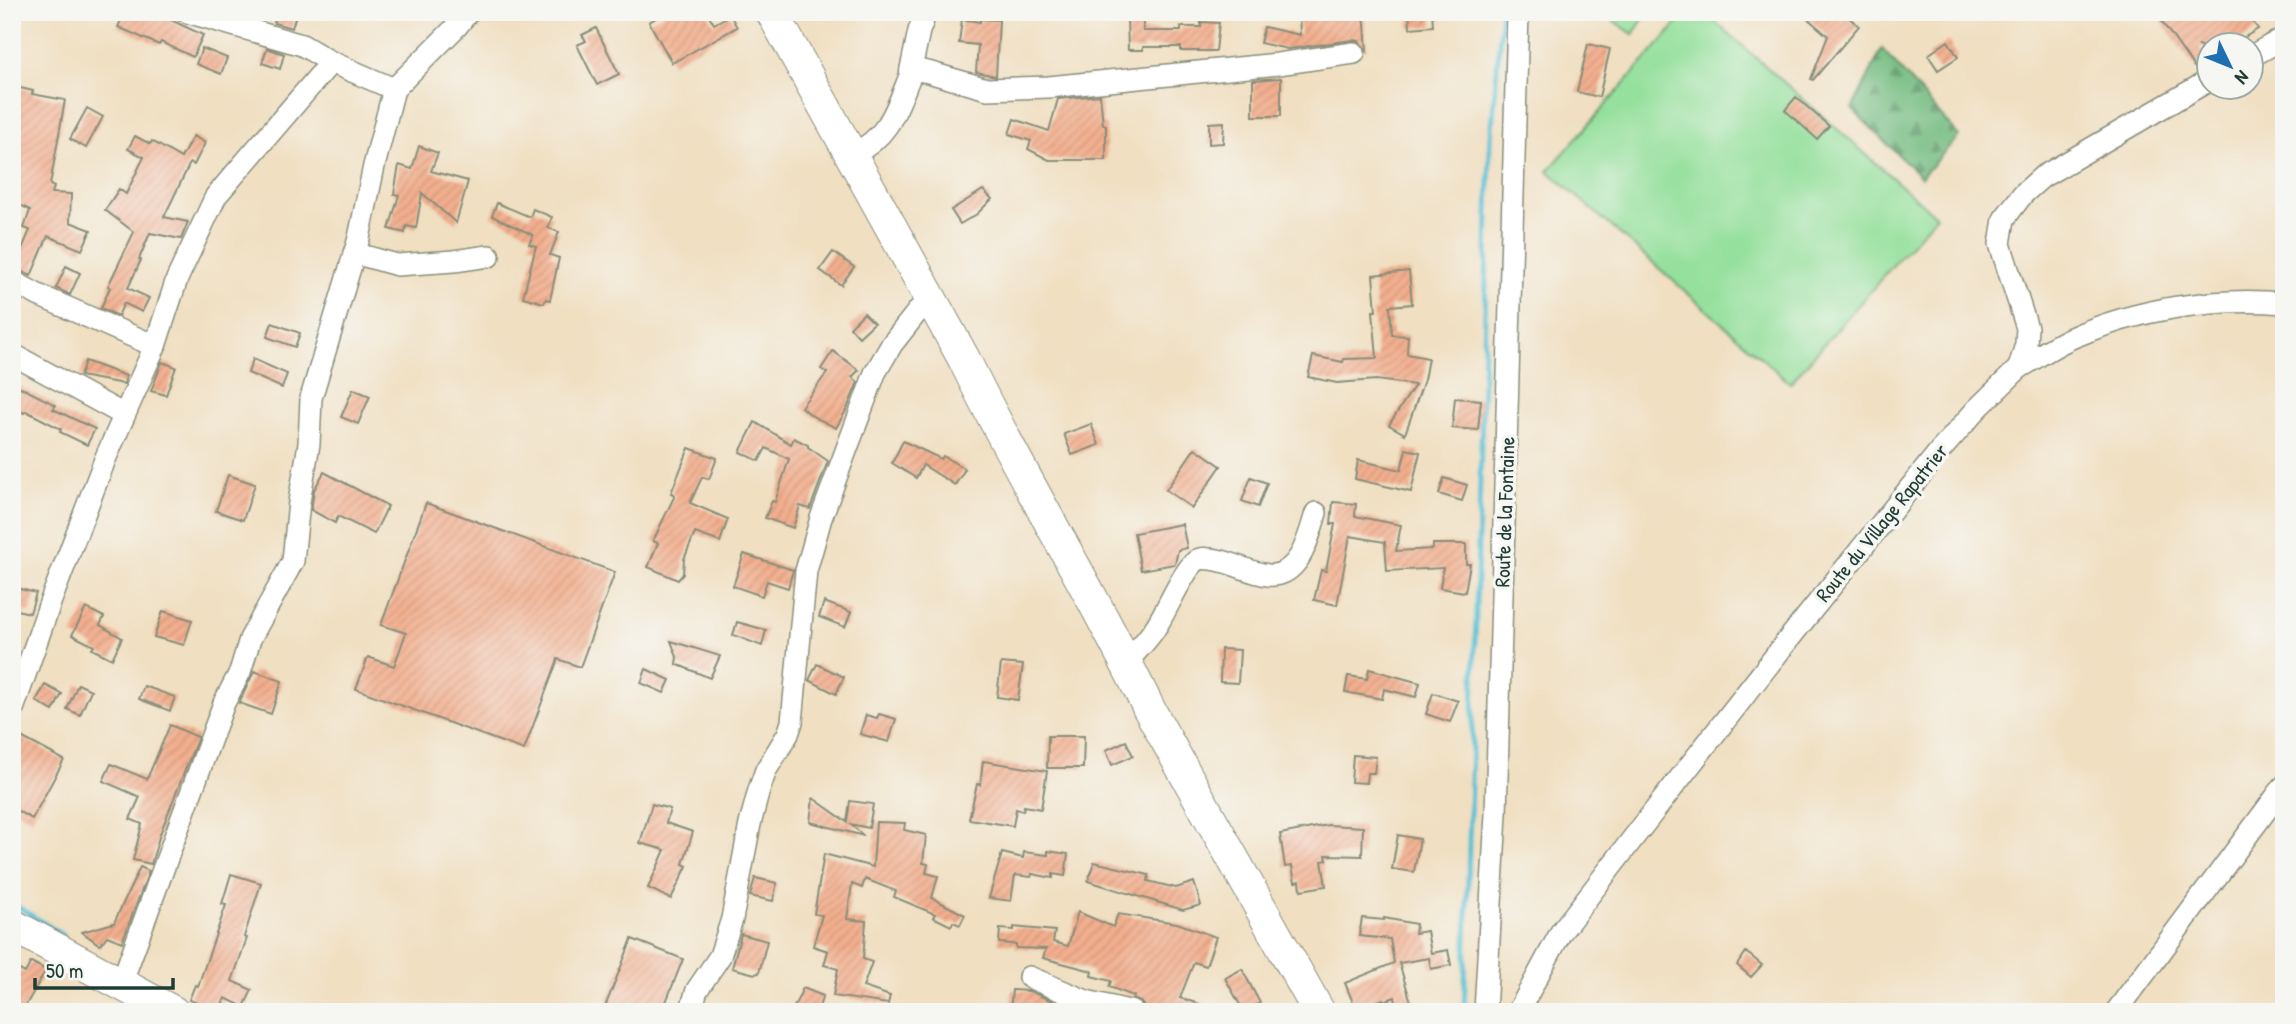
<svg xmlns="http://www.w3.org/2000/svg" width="2296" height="1024" viewBox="0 0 2296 1024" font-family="'Patrick Hand',sans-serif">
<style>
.grass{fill:#95e09c;stroke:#5a8e68;stroke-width:2}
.forest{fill:url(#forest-firs);stroke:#4c7e5c;stroke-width:2}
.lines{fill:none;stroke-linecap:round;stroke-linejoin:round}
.stream{stroke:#57c0d4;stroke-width:5}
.building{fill:url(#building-hatch)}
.street-casing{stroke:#888e7a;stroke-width:24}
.secondary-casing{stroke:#888e7a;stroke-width:34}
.street{stroke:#fff;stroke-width:21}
.secondary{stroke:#fff;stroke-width:32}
.labels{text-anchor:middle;stroke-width:7;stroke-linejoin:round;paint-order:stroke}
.street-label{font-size:21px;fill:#1f3d34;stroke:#f6f6f2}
</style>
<defs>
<pattern id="forest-firs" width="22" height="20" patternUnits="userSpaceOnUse" patternTransform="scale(1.75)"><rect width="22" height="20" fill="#78be84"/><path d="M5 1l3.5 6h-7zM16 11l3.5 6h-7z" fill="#629c6d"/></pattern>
<pattern id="building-hatch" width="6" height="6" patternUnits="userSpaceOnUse" patternTransform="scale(1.75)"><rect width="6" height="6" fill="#f3af8e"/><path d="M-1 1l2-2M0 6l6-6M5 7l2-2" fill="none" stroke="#d0977b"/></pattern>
</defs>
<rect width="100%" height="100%" fill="#f6f6f2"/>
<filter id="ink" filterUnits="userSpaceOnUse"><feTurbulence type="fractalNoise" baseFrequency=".0143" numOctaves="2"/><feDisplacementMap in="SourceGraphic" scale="14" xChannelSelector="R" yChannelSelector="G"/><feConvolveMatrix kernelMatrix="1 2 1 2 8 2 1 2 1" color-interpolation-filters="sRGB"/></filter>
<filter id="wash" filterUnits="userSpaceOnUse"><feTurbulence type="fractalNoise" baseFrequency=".00686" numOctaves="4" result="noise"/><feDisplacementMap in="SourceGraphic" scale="28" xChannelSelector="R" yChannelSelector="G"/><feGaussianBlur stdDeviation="1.57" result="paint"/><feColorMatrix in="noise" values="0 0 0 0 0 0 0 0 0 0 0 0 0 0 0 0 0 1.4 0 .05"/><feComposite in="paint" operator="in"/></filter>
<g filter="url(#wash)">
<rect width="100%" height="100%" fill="#f0dfc1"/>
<g class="grass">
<path d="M1601,12H1648L1633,34Z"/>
<path d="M1687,12H1704L1936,216L1790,383L1548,171Z"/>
</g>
<path class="forest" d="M1882,49L1959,136L1921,177L1852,109Z"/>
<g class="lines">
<g class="stream">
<path d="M12,903L63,935"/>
<path d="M1464,1012L1490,149L1502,12"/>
</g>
</g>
<g id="blocks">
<g class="building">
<path d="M125,12H154L203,35L193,57L161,42L159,45L118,27Z"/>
<path d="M278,12H297L292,28L274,23Z"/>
<path d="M667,12H707L714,24L730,15L737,27L672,63L649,22Z"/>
<path d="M1299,12H1364L1367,51L1359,41L1353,40L1288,49L1260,43L1264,27L1300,35Z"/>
<path d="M1409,12H1432L1433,26L1410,28Z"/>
<path d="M1800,12H1842L1859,26L1813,80L1811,79L1828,36Z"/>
<path d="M2155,12H2246L2258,29L2230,46H2199L2207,58L2194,67Z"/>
<path d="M1127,17L1143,21V31H1181V27H1201V22L1219,23L1216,51H1181V47H1143V50H1128Z"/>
<path d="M962,19L980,22V19L999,20L996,76L976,72L978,45L959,43Z"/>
<path d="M596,28L619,74L597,85L577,45L586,41L582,35Z"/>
<path d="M1948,41L1958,57L1938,70L1928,55Z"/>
<path d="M1588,44L1610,49L1599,97L1577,92Z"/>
<path d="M202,48L227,58L221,74L196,64Z"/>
<path d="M267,48L284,54L280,69L262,63Z"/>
<path d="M1281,78V116H1253V80Z"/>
<path d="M12,86L33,91L32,94L65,100L50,185L54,187L52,193L71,194L70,222L91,230L82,250L48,236L31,276L14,268L30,230L24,228L30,210L12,201Z"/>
<path d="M1100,95L1103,124L1106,125V160H1049L1028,149L1031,141L1009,134L1014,119L1049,131L1058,99Z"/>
<path d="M1796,97L1829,126L1817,139L1785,110Z"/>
<path d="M87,108L103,117L86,148L70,139Z"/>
<path d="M1224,122L1223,143L1209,144V123Z"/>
<path d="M135,136L150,144L152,141L181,158L193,136L205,143L194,165L190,163L164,217L188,222L181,239L150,233L139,259L141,260L128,288L149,298L142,312L124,303L118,316L101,308L110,287L108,286L134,232L105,210L119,189L126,194L144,157L128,149Z"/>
<path d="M419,146L438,153L431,171L468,181L456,223L422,193L416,228L406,226L405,233L389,229L399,195L394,194L399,165L412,169Z"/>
<path d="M983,190L992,199L977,214L960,224L951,210Z"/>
<path d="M497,203L530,217L533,209L552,217L548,228L559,232L550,255L559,258L550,300L546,299L544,303L523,297L536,246L529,244L533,235L492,216Z"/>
<path d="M833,252L854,267L841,285L820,270Z"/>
<path d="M66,266L80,273L70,295L56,288Z"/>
<path d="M1409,271L1412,304L1390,306L1392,335L1408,336L1407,354L1428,358L1424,380L1405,434L1389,425L1415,385L1376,380L1337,383L1308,377L1313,356L1343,362L1344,359L1377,358L1373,311H1376L1373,275Z"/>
<path d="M864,313L874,323L859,337L850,327Z"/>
<path d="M272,323L300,333L295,347L267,337Z"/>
<path d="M833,351L859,370L852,377L858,382L847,409L836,428L814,417L801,407L827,373L821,369Z"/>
<path d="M253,359L287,374L282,388L248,373Z"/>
<path d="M85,361L126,376L124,384L80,376Z"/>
<path d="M162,362L176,367L166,395L151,391Z"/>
<path d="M12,383L56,405L53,409L95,429L87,445L60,432L61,429L26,411L24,413L12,407Z"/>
<path d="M353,389L370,396L358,424L341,417Z"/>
<path d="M1455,398L1481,400L1478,430L1452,428Z"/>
<path d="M755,422L791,444L794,438L808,445V447L828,461L810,509L800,506L793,528L765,518L772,501L775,502L789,459L766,448L759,461L740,452Z"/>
<path d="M1091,424L1099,445L1072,455L1064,434Z"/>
<path d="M903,441L941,459L943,456L965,469L955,485L923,465L916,478L892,463Z"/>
<path d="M689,448L717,458L709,479L702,477L690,503L728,519L720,542L695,533L684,559L683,574L678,580L648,567L658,543L653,541L675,495L671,493Z"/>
<path d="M1195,448L1221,466L1192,508L1166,490Z"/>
<path d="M1406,449L1420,452L1411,492L1355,479L1358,460L1401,470Z"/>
<path d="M324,472L388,506L374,534L338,516L335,523L311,510L314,490Z"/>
<path d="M228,475L255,484L243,520L216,511Z"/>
<path d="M1251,477L1267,483L1258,507L1242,501Z"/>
<path d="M1444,478L1467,485L1462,501L1439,494Z"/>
<path d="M1333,502L1356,504L1355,516L1401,525L1396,551L1433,549V544H1466V564H1470L1465,592L1440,588L1443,568L1387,571L1385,542L1350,536L1337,605L1314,600L1321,570L1326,571L1335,524H1331Z"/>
<path d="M426,503L615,572L580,667L558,659L524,750L356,689L368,657L394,666L406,633L381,625Z"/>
<path d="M1182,524L1187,548L1178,550L1175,564L1141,570L1134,533Z"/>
<path d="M744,554L793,570L788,588L767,581L762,596L733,586Z"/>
<path d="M12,587L36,593L30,613L12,609Z"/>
<path d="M824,602L851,612L845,627L819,617Z"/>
<path d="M86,608L104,617L100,625L122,638L112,659L92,649L94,646L72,635Z"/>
<path d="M163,611L192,620L184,645L154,637Z"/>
<path d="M737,622L766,630L762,646L733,635Z"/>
<path d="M671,641L720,656L710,678L676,664L677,657Z"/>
<path d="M1221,649L1240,650L1238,683L1220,682Z"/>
<path d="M1001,663L1023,665L1018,700L997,697Z"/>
<path d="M817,664L844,677L836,694L809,680Z"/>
<path d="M646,669L670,680L664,693L641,683Z"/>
<path d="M1369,669L1420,683L1416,697L1384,689L1382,699L1345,692L1348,676L1367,679Z"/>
<path d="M254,671L282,681L271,714L239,703Z"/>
<path d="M78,684L91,690L80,715L67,709Z"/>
<path d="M45,685L62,694L53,711L36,701Z"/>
<path d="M144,686L175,697L170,711L139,699Z"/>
<path d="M1433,693L1458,701L1450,722L1426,714Z"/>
<path d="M879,714L896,719L889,742L860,734L866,715L877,718Z"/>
<path d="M170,725L198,737L160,834L151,864L133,860L142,824L130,819L140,797L103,781L111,764L147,779Z"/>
<path d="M12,732L64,760L32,819L12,808Z"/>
<path d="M1048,736H1084L1083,768H1047Z"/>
<path d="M1126,741L1133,756L1112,765L1106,750Z"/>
<path d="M1353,755L1376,757L1374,773H1367L1366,783L1351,782Z"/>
<path d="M983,761L1047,771L1041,809L1024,806L1023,811L1016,809L1013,826L969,819L977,784L980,785Z"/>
<path d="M813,798L847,822L850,801L873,804L869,828L850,824L864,836L810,822Z"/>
<path d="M652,804L670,809L666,823L693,832L683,864L687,866L671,899L648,888L665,850L640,843Z"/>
<path d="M876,822L905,823L904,830L926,835L923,863L928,864L926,873L938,876L932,898L965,915L960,925L953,922L951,926L933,917L935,914L894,897L896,891L865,879L862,888L852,884L847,919L866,921L863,959L872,962L863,987L890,996L888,1004L833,996L838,969L824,965L828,951L813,946L822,915L814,914L824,854L873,867Z"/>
<path d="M1328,825L1363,827L1362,856L1326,855L1327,860L1322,861L1326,886L1301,890L1300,881L1295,882L1292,866L1285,867L1280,834Z"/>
<path d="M1398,835L1420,839L1414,872L1392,869Z"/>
<path d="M1048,851L1068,854L1065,876L1053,874V878L1032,874L1031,877L1015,875L1011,901L989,898L1002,853L1023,858L1024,852L1048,855Z"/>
<path d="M1094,862L1149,875L1148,881L1176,888L1194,882L1201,905L1183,910L1088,881Z"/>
<path d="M140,867L149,871L122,942L107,936L100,945L82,932L114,923Z"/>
<path d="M231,874L261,883L244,937L247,938L232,981L252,990L244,1007L225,998L220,1012L189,1000L195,985L198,986L226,905L222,904Z"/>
<path d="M755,878L777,883L773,901L750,896Z"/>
<path d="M1078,912L1113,927L1118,914L1177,923L1216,937L1206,966L1194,962L1180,998L1212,1008L1211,1012H1146L1142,1003L1133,999L1134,996L1109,987L1111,981L1091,976L1092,971L1043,958L1046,949L1016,948V945L1012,944L999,943L1000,929L1014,930V927L1055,931L1053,942L1068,946Z"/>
<path d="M1362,918L1384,920V918L1416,924L1415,933L1427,931L1431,953L1448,950L1451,965L1431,969L1429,958L1399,963L1414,1012H1398L1395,997L1384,1001L1383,999L1356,1010L1345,983L1394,963L1390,939L1359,936Z"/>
<path d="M741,934L767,941L759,973L755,974L732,968Z"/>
<path d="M632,939L683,959L662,1012H603Z"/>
<path d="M1746,952L1762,965L1751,977L1737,965Z"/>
<path d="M31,962L46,970L22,1012H12V966L25,973Z"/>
<path d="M1242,969L1260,1003L1244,1012L1225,978Z"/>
<path d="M803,988L823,996L817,1012H807L794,1007Z"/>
<path d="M1012,990L1029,991L1078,1012H1010Z"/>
</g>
</g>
</g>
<g filter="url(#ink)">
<use href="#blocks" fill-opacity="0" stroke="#888e7a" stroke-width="2"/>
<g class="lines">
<g class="street-casing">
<g id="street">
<path d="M187,12L302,45L331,62"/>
<path d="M2250,57L2284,38"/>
<path d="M911,69L919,31L926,12"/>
<path d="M853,154C889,137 896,110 910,76L911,69L928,72L987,89L1049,87L1278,64L1354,53"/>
<path d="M354,253L397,265L454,261L489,256"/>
<path d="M12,281L38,295L155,346"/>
<path d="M12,354L124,415"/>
<path d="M2019,368C2036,358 2053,346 2071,338C2137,309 2212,297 2284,303"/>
<path d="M1127,662C1137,650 1149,639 1157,625C1167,610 1183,571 1196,561C1201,557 1205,559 1211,559C1231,561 1249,573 1268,575C1300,578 1309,536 1316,513"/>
<path d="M12,712L50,603L106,457L155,346L177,279L216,196L331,62L394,89"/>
<path d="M1029,977L1086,1001L1133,1012"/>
<path d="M121,984L224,703L240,672L250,639L293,561L299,502L309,444L311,398L359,238L374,166L394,89L457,26L468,12"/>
<path d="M690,1012L697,990L720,956L732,919L750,824L759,790L766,770L788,734L792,722L806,571L821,518L875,373L892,344L929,297"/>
<path d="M1485,1012L1496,814L1518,12"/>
<path d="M1518,1012L1561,932L1634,837L1784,645L1938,453L1977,409L2019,368L2026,344L2027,328L2000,244L2004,219L2023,194L2042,177L2208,81"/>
<path d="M2116,1012L2284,786"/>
</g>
</g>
<g class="secondary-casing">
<g id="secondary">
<path d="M772,12L964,359C1021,478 1092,590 1149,709L1319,1012"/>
<path d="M12,925L173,1012"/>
</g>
</g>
<use href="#street" class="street"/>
<use href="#secondary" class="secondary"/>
</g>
</g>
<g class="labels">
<g class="street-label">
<text transform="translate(1505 512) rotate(-88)" y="7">Route de la Fontaine</text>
<text transform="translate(1882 523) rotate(-51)" y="7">Route du Village Rapatrier</text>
</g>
</g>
<rect width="2296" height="1024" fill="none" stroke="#f6f6f2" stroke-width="42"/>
<g transform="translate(2230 66) rotate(133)"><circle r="33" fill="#f6f6f2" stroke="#a0aca6" stroke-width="2"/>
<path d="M0-5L12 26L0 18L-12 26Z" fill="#1f6fb2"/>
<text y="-10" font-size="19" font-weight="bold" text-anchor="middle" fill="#1f3d34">N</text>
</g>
<path d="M35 978v10h138v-10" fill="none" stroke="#1f3d34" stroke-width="3.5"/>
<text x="46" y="978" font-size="21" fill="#1f3d34" stroke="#f6f6f2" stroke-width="5" paint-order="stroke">50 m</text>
</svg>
